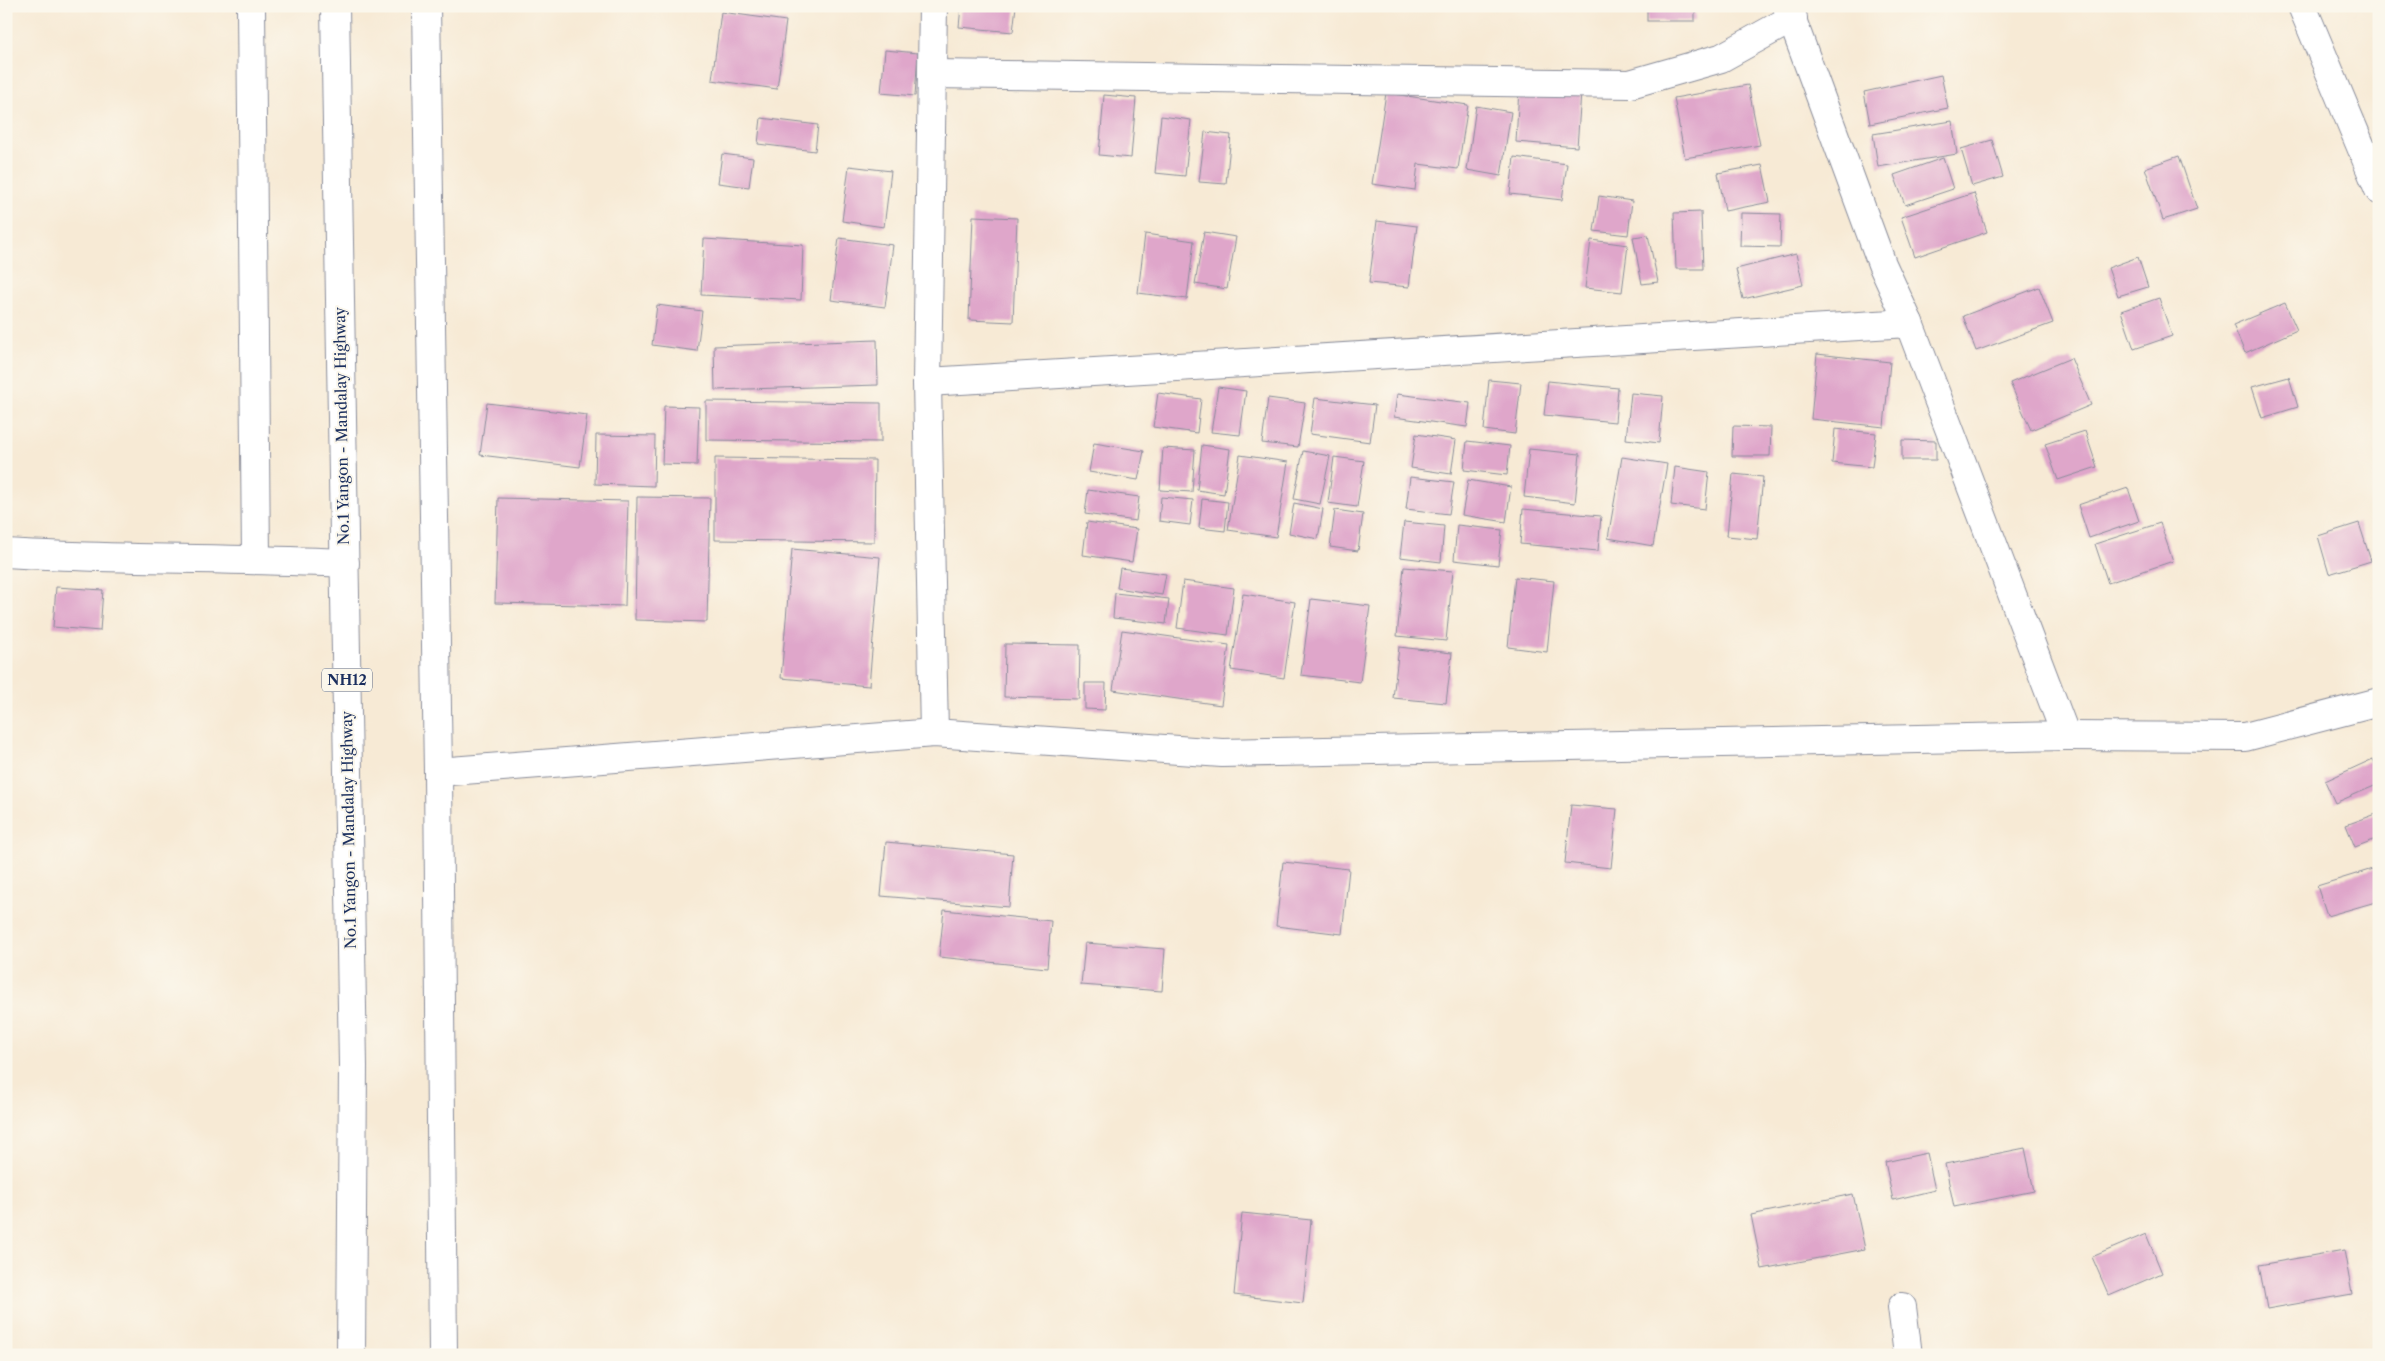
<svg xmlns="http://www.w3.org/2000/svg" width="2385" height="1361" viewBox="0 0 2385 1361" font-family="'Libre Caslon Text',serif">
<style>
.building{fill:#dfa6ca}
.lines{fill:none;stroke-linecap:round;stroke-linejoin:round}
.street-casing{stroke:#898c9a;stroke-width:30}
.secondary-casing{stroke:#898c9a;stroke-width:30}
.highway-casing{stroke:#898c9a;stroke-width:30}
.street{stroke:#fff;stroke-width:28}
.secondary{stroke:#fff;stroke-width:28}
.highway{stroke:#fff;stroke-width:28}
.labels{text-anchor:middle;stroke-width:4;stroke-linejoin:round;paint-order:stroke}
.shield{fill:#fbf7ec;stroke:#5e6b89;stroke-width:1}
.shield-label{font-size:14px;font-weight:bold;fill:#1b2f5e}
.street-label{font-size:15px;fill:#1b2f5e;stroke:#fbf7ec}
</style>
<rect width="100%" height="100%" fill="#fbf7ec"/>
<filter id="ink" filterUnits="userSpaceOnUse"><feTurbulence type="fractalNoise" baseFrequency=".02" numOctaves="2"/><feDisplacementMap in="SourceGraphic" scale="10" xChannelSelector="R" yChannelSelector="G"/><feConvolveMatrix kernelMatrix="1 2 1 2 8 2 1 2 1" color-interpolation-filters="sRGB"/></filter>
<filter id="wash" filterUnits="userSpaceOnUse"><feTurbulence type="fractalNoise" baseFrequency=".0096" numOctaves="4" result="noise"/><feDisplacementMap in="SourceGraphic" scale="20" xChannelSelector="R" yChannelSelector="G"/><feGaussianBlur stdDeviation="1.12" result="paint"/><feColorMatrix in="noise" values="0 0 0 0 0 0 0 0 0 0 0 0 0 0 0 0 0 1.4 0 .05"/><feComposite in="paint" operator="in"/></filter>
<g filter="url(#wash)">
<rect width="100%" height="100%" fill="#f7ead5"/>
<g id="blocks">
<g class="building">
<path d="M961,6H1016L1013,32L959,27Z"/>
<rect x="1647" y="6" width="48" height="15"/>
<path d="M721,12L786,21L777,89L712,80Z"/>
<path d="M885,50L918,53L915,96L881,93Z"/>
<path d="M1941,75L1948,108L1870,124L1864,92Z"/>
<path d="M1748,85L1760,145L1685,158L1674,98Z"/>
<path d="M1519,88L1581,93L1577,147L1516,142Z"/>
<path d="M1386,93L1468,105L1458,169L1418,164L1415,190L1372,184Z"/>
<path d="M1104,95L1136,98L1131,158L1099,155Z"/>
<path d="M1476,106L1511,112L1501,176L1467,170Z"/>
<path d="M1161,116L1191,120L1185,176L1155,173Z"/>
<path d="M761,118L818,125L815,151L758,144Z"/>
<path d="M1952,121L1957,154L1878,167L1873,134Z"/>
<path d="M1205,132L1231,135L1226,184L1199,182Z"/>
<path d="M1992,140L2003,177L1972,186L1961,149Z"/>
<path d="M722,154L753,158L749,187L718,183Z"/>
<path d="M2179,156L2197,209L2163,220L2145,168Z"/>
<path d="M1514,157L1567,164L1562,200L1510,194Z"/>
<path d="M1943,158L1953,189L1905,205L1894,175Z"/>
<path d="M1762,165L1770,202L1725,211L1718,173Z"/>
<path d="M849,166L891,171L884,227L842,221Z"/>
<path d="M1974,193L1987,232L1915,257L1901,217Z"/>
<path d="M1599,196L1632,201L1628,235L1594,231Z"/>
<path d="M1701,212L1703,269H1676L1674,213Z"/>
<path d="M1741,213L1781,214L1780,247L1740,246Z"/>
<path d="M973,216L1017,218L1013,322L969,320Z"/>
<path d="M1377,221L1417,226L1409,287L1369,283Z"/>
<path d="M1204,232L1236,237L1227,289L1195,284Z"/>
<path d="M1145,234L1194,241L1187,299L1138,293Z"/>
<path d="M1648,235L1658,282L1642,284L1633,237Z"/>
<path d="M839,238L893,245L885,307L831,300Z"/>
<path d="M704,239L803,245L801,300L701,295Z"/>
<path d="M1591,240L1628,245L1622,292L1585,288Z"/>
<path d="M1796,254L1803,285L1743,299L1736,269Z"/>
<path d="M2138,257L2148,287L2118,296L2108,268Z"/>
<path d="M2039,287L2053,323L1976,351L1963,316Z"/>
<path d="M2159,298L2172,336L2134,349L2121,311Z"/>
<path d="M2285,303L2297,330L2245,353L2233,325Z"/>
<path d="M657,305L702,311L697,351L652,345Z"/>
<path d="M877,340L878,385L715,390L714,346Z"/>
<path d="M1817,354L1890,362L1884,427L1811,419Z"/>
<path d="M2071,358L2091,405L2031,430L2010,383Z"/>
<path d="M2289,377L2298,407L2262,418L2252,387Z"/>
<path d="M1489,380L1521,383L1515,434L1484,430Z"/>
<path d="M1548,381L1618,388L1615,422L1544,415Z"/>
<path d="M1218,387L1246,391L1240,435L1211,432Z"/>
<path d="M1158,393L1201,399L1197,433L1153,427Z"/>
<path d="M1631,393L1663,396L1659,443L1626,439Z"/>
<path d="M1397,394L1470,403L1467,427L1394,417Z"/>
<path d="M1268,398L1305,403L1298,447L1262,443Z"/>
<path d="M1315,398L1375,405L1370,442L1310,434Z"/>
<path d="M706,401L881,403V442L706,440Z"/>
<path d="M487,403L587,415L580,467L480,455Z"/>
<path d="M664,406L699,407L697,465L662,464Z"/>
<path d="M1733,426L1771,427L1770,456H1732Z"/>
<path d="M1835,429L1876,433L1872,467L1832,463Z"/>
<path d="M2085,431L2097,467L2058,480L2045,444Z"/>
<path d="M1416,434L1456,440L1451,474L1411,468Z"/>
<path d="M596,435L655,436L654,486L595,484Z"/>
<path d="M1902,440L1936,441V460H1902Z"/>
<path d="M1467,441L1510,446L1507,475L1464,470Z"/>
<path d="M1094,443L1144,451L1138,480L1089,472Z"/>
<path d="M1202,445L1230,449L1224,494L1197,490Z"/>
<path d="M1163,448L1195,450L1192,492L1160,490Z"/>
<path d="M1529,449L1580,454L1575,503L1524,497Z"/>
<path d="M1303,451L1330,456L1320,504L1294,499Z"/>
<path d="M1240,455L1288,462L1276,537L1228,530Z"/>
<path d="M1334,457L1364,461L1357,507L1328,503Z"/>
<path d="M1622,457L1667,464L1653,546L1608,538Z"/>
<path d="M715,458L875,460L874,542L715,540Z"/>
<path d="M1675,467L1709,472L1705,509L1671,505Z"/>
<path d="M1733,474L1763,477L1757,539L1727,536Z"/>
<path d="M1410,477L1454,482L1449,514L1406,509Z"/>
<path d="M1468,480L1511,487L1506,522L1462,515Z"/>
<path d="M2128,488L2139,521L2089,538L2078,505Z"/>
<path d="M1088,490L1139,497L1136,521L1085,514Z"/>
<path d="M637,497L710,498L707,622L635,620Z"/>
<path d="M1161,497L1193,500L1190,525L1159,521Z"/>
<path d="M498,498L628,501L625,606L495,603Z"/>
<path d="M1202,499L1228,502L1225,531L1199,528Z"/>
<path d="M1294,503L1323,509L1318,539L1289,533Z"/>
<path d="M1523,509L1601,516L1598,551L1520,544Z"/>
<path d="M1335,510L1363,514L1358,551L1330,547Z"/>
<path d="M1087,522L1137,529L1132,562L1083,555Z"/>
<path d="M1404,522L1444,526L1441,562L1400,557Z"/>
<path d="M2160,523L2173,561L2108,583L2095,544Z"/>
<path d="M2359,523L2371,561L2329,574L2318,536Z"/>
<path d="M1457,525L1502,530L1498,565L1454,560Z"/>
<path d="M792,549L880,557L869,686L781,678Z"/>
<path d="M1404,567L1453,571L1446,641L1397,636Z"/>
<path d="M1120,568L1166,574L1162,595L1117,588Z"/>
<path d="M1515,577L1554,581L1547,652L1508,647Z"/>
<path d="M1183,581L1234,588L1228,635L1177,628Z"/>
<path d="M56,587L103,590L100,631L53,627Z"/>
<path d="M1115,593L1169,599L1166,624L1113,618Z"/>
<path d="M1243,594L1295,602L1284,678L1231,670Z"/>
<path d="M1311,599L1370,606L1360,682L1301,675Z"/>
<path d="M1122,630L1229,645L1221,705L1113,690Z"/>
<path d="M1005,644L1080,645L1079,699L1004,697Z"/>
<path d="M1399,647L1452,653L1446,703L1393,698Z"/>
<path d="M1085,683H1106L1105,710L1085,709Z"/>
<path d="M2373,759L2379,773V784L2335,803L2325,781Z"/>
<path d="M1571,805L1617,809L1611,868L1565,863Z"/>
<path d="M2379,813V838L2355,847L2346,825Z"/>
<path d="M886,842L1013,854L1009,907L881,896Z"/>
<path d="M1283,862L1349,869L1342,934L1276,926Z"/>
<path d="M2379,867V901L2327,916L2317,886Z"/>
<path d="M944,910L1051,921L1047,968L939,957Z"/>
<path d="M1085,943L1165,949L1162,991L1081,985Z"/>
<path d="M2025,1148L2034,1191L1954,1207L1945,1164Z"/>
<path d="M1927,1153L1935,1190L1893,1200L1885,1162Z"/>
<path d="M1853,1194L1865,1249L1762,1269L1751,1215Z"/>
<path d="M1242,1213L1311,1220L1303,1303L1234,1295Z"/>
<path d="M2146,1234L2162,1273L2109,1296L2092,1257Z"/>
<path d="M2344,1250L2352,1294L2267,1309L2259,1265Z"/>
</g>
</g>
</g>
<g filter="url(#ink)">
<use href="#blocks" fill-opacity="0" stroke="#898c9a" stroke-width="1"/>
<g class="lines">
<g class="street-casing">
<g id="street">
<path d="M251,6L256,559"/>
<path d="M933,6L927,382L934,733"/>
<path d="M932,74L1630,84L1721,58L1793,18"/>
<path d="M927,382L1909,323"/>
<path d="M6,553C119,560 232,558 345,563"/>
<path d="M2066,736L2245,737L2379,702"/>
<path d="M438,772L934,733L1222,753L2066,736L1909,323L1882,264L1787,6"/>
<path d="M1902,1307L1908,1355"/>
</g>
</g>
<g class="secondary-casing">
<path id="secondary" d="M2302,6L2379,190"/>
</g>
<g class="highway-casing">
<g id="highway">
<path d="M335,6L353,1066L351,1355"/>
<path d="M426,6L438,772L443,1355"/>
</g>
</g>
<use href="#street" class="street"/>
<use href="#secondary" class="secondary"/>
<use href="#highway" class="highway"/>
</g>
</g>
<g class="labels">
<rect class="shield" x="322" y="668.5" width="50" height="23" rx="4"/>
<g class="shield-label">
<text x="347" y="685">NH12</text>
</g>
<g class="street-label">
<text transform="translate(342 426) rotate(-91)" y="5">No.1 Yangon - Mandalay Highway</text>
<text transform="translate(349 830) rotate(-91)" y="5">No.1 Yangon - Mandalay Highway</text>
</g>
</g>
<rect width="2385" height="1361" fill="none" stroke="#fbf7ec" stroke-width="25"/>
</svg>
